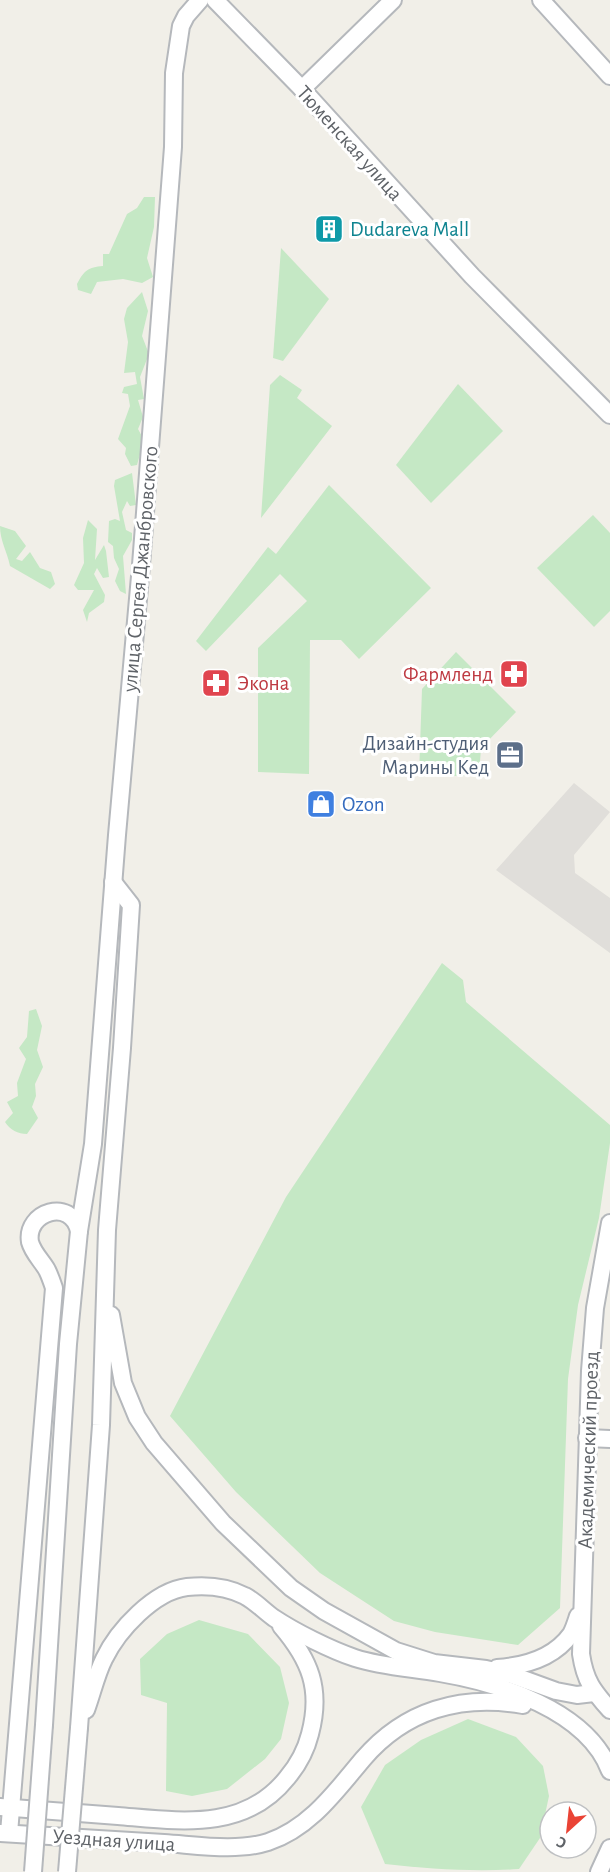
<svg xmlns="http://www.w3.org/2000/svg" width="610" height="1872" viewBox="0 0 610 1872" font-family="'Alegreya Sans',sans-serif">
<style>
.industrial{fill:#e0deda}
.green{fill:#c5e8c5}
.lines{fill:none;stroke-linecap:round;stroke-linejoin:round}
.minor-casing{stroke:#b5b8bc;stroke-width:20}
.minor{stroke:#fff;stroke-width:16}
.minor-bridge-casing{stroke:#b5b8bc;stroke-width:20;stroke-linecap:butt}
.minor-bridge{stroke:#fff;stroke-width:16}
.labels{text-anchor:middle;stroke-width:6;stroke-linejoin:round;paint-order:stroke}
.street-label{font-size:21px;fill:#5f6368;stroke:#fff}
.culture-label{font-size:21px;fill:#0d838f;stroke:#fff;text-anchor:start}
.health-label{font-size:21px;fill:#be3a42;stroke:#fff;text-anchor:end}
.service-label{font-size:21px;fill:#4e5e75;stroke:#fff;text-anchor:end}
.shop-label{font-size:21px;fill:#366cbe;stroke:#fff;text-anchor:start}
</style>
<rect width="100%" height="100%" fill="#f1efe8"/>
<path class="industrial" d="M574,783L610,812L574,855L575,873L610,898V953L496,870Z"/>
<g class="green">
<path d="M144,197H155L154,227L147,258L153,277L142,283L123,279L97,282L91,294L78,290L77,284C84,271 88,267 103,266V254H109L127,214L137,208Z"/>
<path d="M281,248L329,299L283,361L273,358Z"/>
<path d="M142,292L148,311L142,336L149,354L140,377L144,399L138,400L143,417L138,429L144,440L137,465L131,466L125,454L126,448L118,439L130,406L128,394L122,393L124,387L137,384L135,372L124,373L128,342L124,319L127,308Z"/>
<path d="M280,375L302,390L297,398L332,426L261,518L270,385Z"/>
<path d="M458,384L503,431L431,503L396,465Z"/>
<path d="M132,473L136,505L130,506L127,501L122,512L126,530L132,533V540L123,556L126,594L120,591L115,581L119,569L114,558L113,546L108,542L109,521L115,519L120,521L114,486L115,480Z"/>
<path d="M329,485L431,588L359,659L341,640H310L309,774L258,772V648L307,601L280,574L206,651L196,641L268,547L276,554Z"/>
<path d="M593,515L610,533V611L594,627L537,568Z"/>
<path d="M88,520L97,529L95,560L104,545L106,551L109,577L103,578L97,568L94,574L105,595L104,602L89,613L87,622L83,610L94,590H78L74,585L84,563L83,538Z"/>
<path d="M0,526L15,531L26,546L16,559L22,561L30,552L40,568L51,572L55,584L50,589L10,566C7,551 0,541 0,526Z"/>
<path d="M456,652L516,712L481,748L479,776H419L422,689Z"/>
<path d="M442,963L463,980L466,1002L610,1125V1143L599,1218L578,1305L568,1379L560,1608L518,1645L435,1632L394,1621L320,1573L236,1492L170,1416L286,1197Z"/>
<path d="M36,1009L42,1026L37,1050L43,1067L35,1084L36,1096L32,1107L38,1118L27,1134C18,1134 10,1130 5,1122L13,1113L7,1102L18,1096L17,1083L26,1059L19,1048L27,1037L29,1011Z"/>
<path d="M199,1620L248,1634L280,1667L289,1703L281,1739L265,1759L227,1789L192,1796L166,1791L167,1703L141,1695L140,1659L167,1634Z"/>
<path d="M468,1719L516,1737L543,1766L549,1796L540,1838L519,1869C475,1872 429,1869 385,1864L361,1807L385,1765L421,1740Z"/>
</g>
<g class="lines">
<g class="minor-casing">
<g id="minor">
<path d="M215,0L302,89L472,276L610,415"/>
<path d="M541,0L610,76"/>
<path d="M302,89L393,0"/>
<path d="M610,1223L595,1308L590,1371L581,1654C585,1681 593,1691 610,1710"/>
<path d="M111,1315L123,1383L137,1417L154,1443L223,1523L291,1588L324,1611L396,1651L434,1663L486,1669L512,1675L556,1691L577,1695L594,1693"/>
<path d="M587,1438L610,1439"/>
<path d="M497,1668C525,1666 554,1658 571,1634C574,1629 576,1622 578,1616"/>
<path d="M86,1710C92,1694 96,1675 104,1659C118,1630 154,1591 187,1587C206,1585 228,1587 245,1596C255,1601 264,1611 274,1618C295,1632 331,1650 355,1658C383,1667 412,1668 440,1673C499,1683 587,1710 610,1771"/>
<path d="M44,1725L68,1344L79,1231L93,1144L117,835L141,565L173,147L174,73L181,26L186,16L200,0"/>
<path d="M79,1728L101,1425L107,1230L122,1048L131,905L113,882"/>
<path d="M0,1807C40,1810 79,1813 118,1816C179,1821 244,1832 287,1778C298,1765 306,1750 310,1734C322,1689 310,1660 281,1626"/>
<path d="M0,1833C55,1836 109,1840 164,1843C196,1845 237,1852 268,1842C310,1828 336,1791 363,1759C405,1710 461,1694 523,1705"/>
<path d="M9,1833L54,1288C52,1282 50,1276 47,1270C42,1261 33,1253 30,1242C25,1212 71,1197 79,1231"/>
<path d="M599,1872L610,1848"/>
</g>
</g>
<use href="#minor" class="minor"/>
<g class="minor-bridge-casing">
<g id="minor-bridge">
<path d="M33,1872L44,1725"/>
<path d="M67,1872L79,1728"/>
</g>
</g>
<use href="#minor-bridge" class="minor-bridge"/>
</g>
<defs>
<g id="building-square" transform="scale(1.5)"><rect x="-9" y="-9" width="18" height="18" rx="4" fill="#0f9aa8" stroke="#fff"/><path d="M-4-6H4V6H1V3H-1V6H-4ZM-2.5-4.3h1.7v1.8h-1.7ZM.8-4.3h1.7v1.8H.8ZM-2.5-1h1.7V.8h-1.7ZM.8-1h1.7V.8H.8Z" fill="#fff"/></g>
<g id="pharmacy-square" transform="scale(1.5)"><rect x="-9" y="-9" width="18" height="18" rx="4" fill="#e0444e" stroke="#fff"/><path d="M-2-6h4v4h4v4h-4v4h-4v-4h-4v-4h4Z" fill="#fff"/></g>
<g id="office-square" transform="scale(1.5)"><rect x="-9" y="-9" width="18" height="18" rx="4" fill="#5c6f8a" stroke="#fff"/><path d="M-6-3h4V-5.5h4V-3h4V5H-6ZM-1-4.5V-3h2v-1.5ZM-6 0V1H6V0Z" fill="#fff"/></g>
<g id="shop-square" transform="scale(1.5)"><rect x="-9" y="-9" width="18" height="18" rx="4" fill="#3f7fe0" stroke="#fff"/><path d="M-5-2.5h2.3a2.7 3.5 0 0 1 5.4 0H5L5.5 6h-11ZM-1.5-2.5h3a1.5 2.3 0 0 0-3 0Z" fill="#fff"/></g>
</defs>
<g fill-rule="evenodd">
<use href="#building-square" x="329" y="229"/>
<use href="#pharmacy-square" x="514" y="674"/>
<use href="#pharmacy-square" x="216" y="683"/>
<use href="#office-square" x="510" y="755"/>
<use href="#shop-square" x="321" y="804"/>
</g>
<g class="labels">
<g class="street-label">
<text transform="translate(350 143) rotate(48)" y="7">Тюменская улица</text>
<text transform="translate(140 569) rotate(-85)" y="7">улица Сергея Джанбровского</text>
<text transform="translate(588 1450) rotate(-88)" y="7">Академический проезд</text>
<text transform="translate(114 1840) rotate(4)" y="7">Уездная улица</text>
</g>
<g class="culture-label">
<text x="350" y="236">Dudareva Mall</text>
</g>
<g class="health-label">
<text x="493" y="681">Фармленд</text>
<text x="237" y="690" text-anchor="start">Экона</text>
</g>
<g class="service-label">
<text x="489" y="750">Дизайн-студия<tspan x="489" dy="24">Марины Кед</tspan></text>
</g>
<g class="shop-label">
<text x="342" y="811">Ozon</text>
</g>
</g>
<g transform="translate(568 1830) rotate(207)"><circle r="28" fill="#ffffff" stroke="#bfc1c3" stroke-width="1.5"/>
<path d="M0-4.5L10 22L0 15L-10 22Z" fill="#ea4335"/>
<text y="-9" font-size="16" font-weight="bold" text-anchor="middle" fill="#5f6368">С</text>
</g>
</svg>
